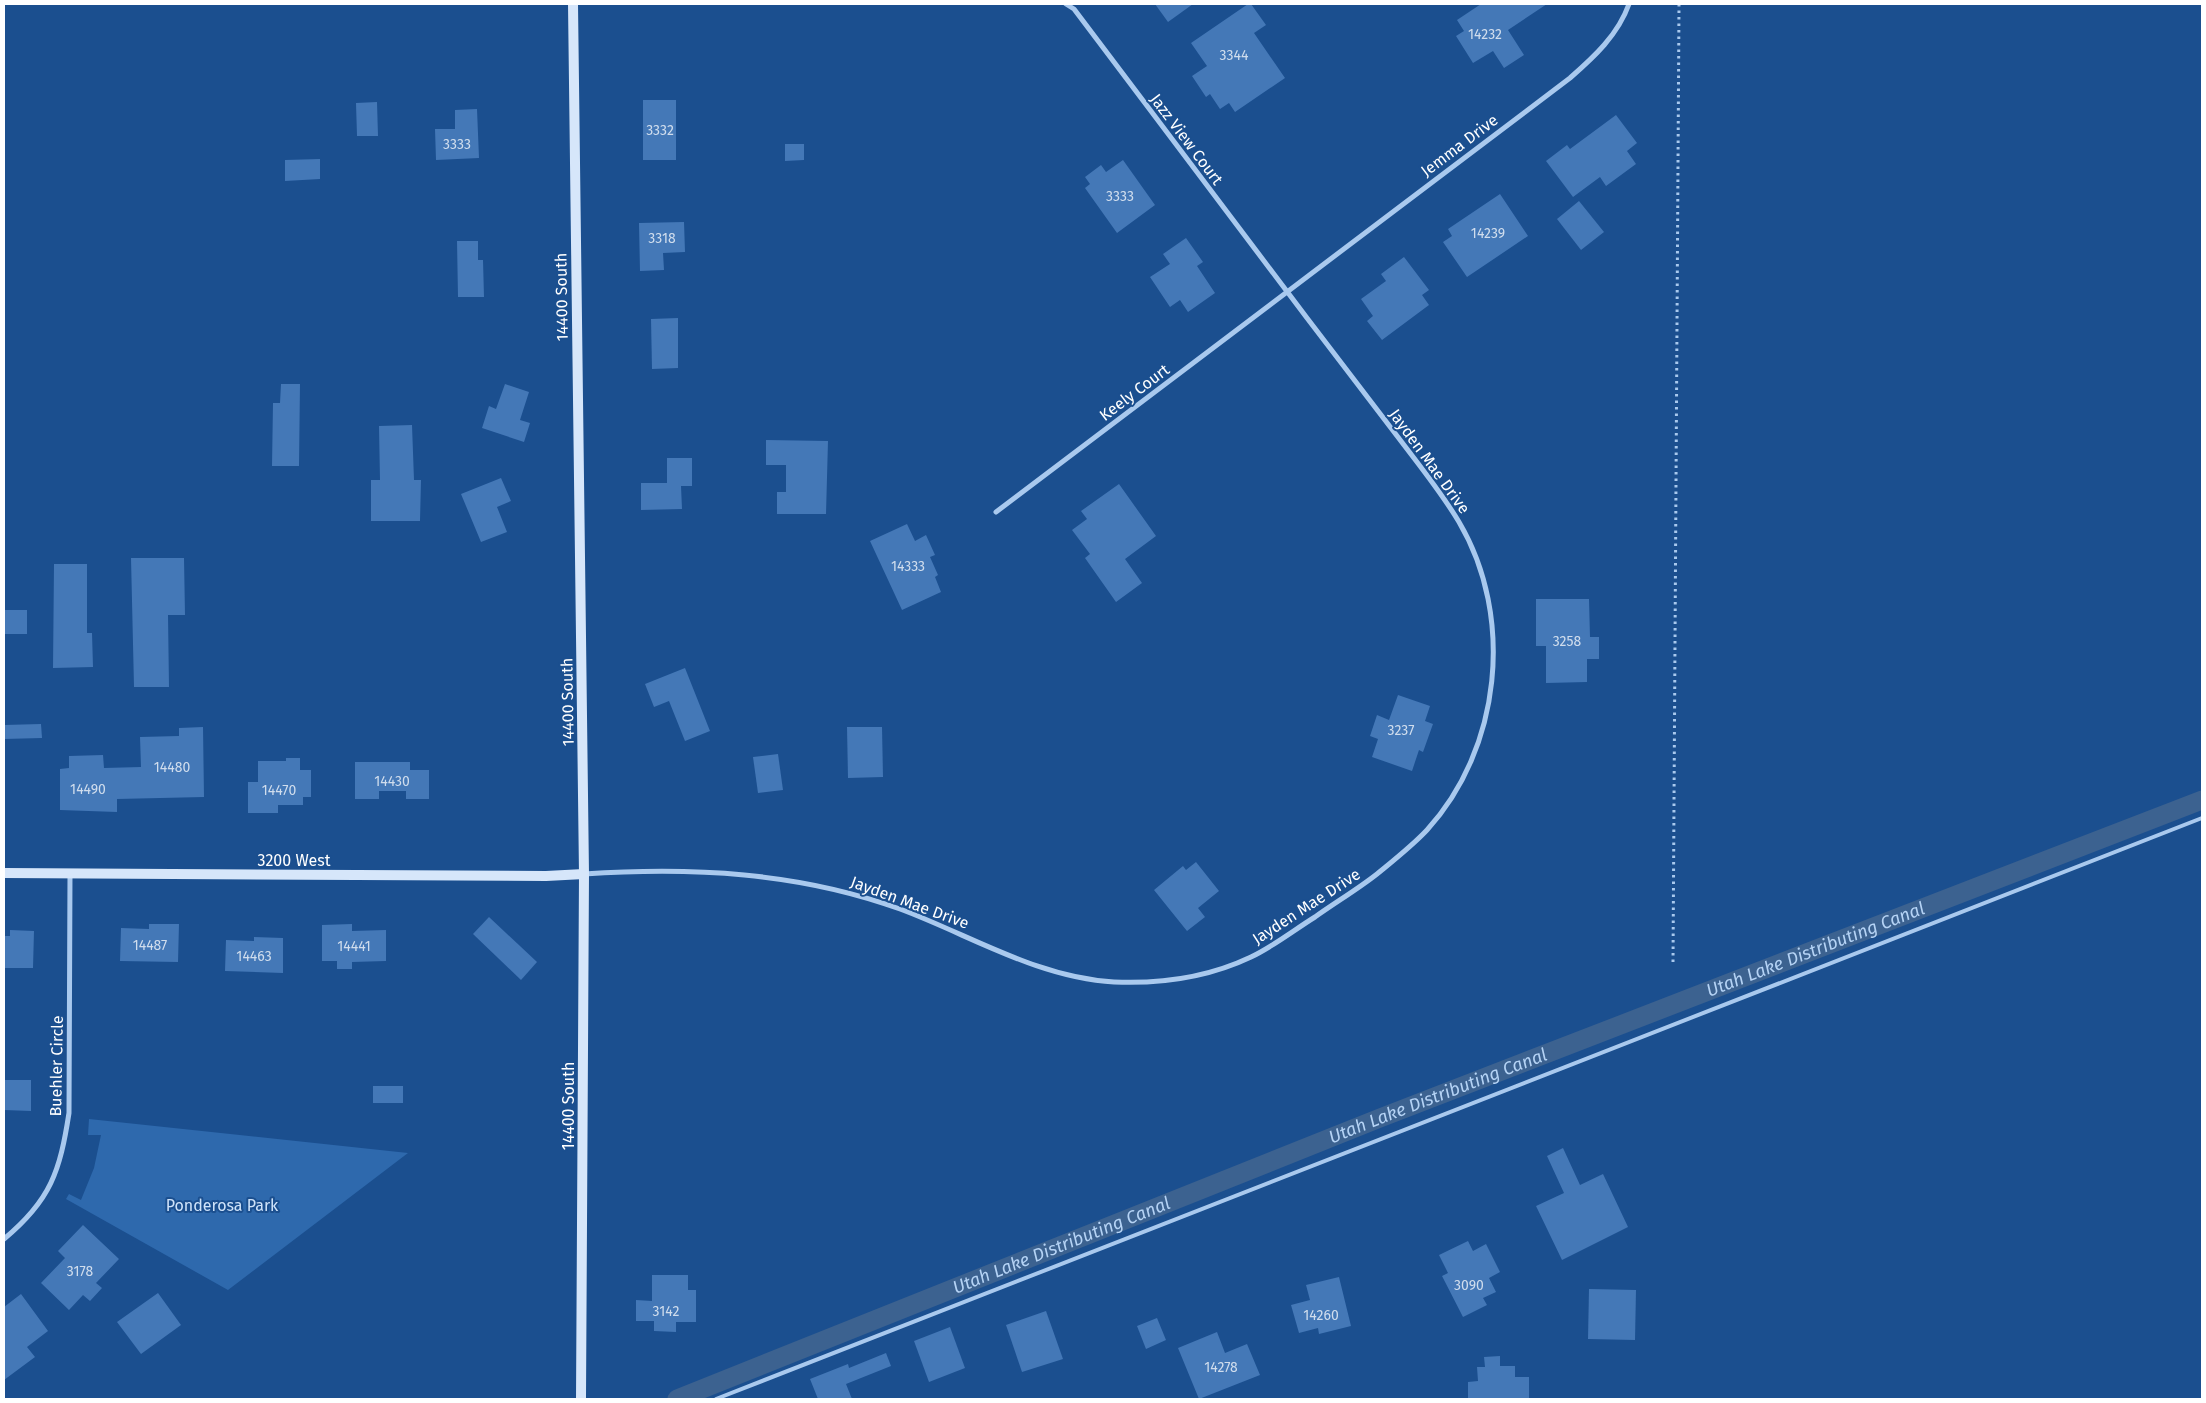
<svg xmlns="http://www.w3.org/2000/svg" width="2206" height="1403" viewBox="0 0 2206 1403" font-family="'Fira Sans',sans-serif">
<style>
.green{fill:#2e69ad}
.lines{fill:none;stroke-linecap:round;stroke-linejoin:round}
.canal{stroke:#3c6290;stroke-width:19}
.building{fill:#4478b7}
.path{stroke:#a9c9ee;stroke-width:3;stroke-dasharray:2.5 4;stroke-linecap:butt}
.lane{stroke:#a9c9ee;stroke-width:4}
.street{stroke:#a9c9ee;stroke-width:5}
.secondary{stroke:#d6e6fa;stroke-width:10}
.labels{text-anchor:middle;stroke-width:4;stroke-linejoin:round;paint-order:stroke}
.number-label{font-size:14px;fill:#d0dded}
.street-label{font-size:16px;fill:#fff;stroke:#1b4f8f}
.park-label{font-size:16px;fill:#cfe3fa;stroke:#1b4f8f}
.water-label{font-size:18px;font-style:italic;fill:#b5d3f5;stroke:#1b4f8f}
</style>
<rect width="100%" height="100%" fill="#1b4f8f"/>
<path class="green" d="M89,1119L408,1153L228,1290L66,1199L69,1194L81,1200L94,1168L101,1135H88Z"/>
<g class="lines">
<path class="canal" id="s1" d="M677,1399L1380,1118L2202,800"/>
</g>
<g class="building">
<path d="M1155,4H1193L1168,22Z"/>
<path d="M1248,4H1251L1266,25L1254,33L1285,78L1235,112L1229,103L1220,109L1210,94L1206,97L1192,76L1207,66L1191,43Z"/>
<path d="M1481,4H1547L1508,30L1524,55L1504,68L1493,51L1473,63L1456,36L1464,31L1457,20Z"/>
<rect x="643" y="100" width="33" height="60"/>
<path d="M377,102L378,136H357L356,103Z"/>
<path d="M477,109L479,158L436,160L435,129H455V110Z"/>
<path d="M1616,115L1637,143L1627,151L1636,164L1606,186L1600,177L1573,197L1546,161L1567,145L1570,149Z"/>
<path d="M785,144H804V160L785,161Z"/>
<path d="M320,159V179L285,181V160Z"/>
<path d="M1123,160L1155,205L1117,233L1085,188L1090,184L1085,177L1101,165L1106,172Z"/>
<path d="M1500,194L1528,236L1467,277L1443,242L1452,236L1448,229Z"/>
<path d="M1579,201L1604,232L1581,250L1557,219Z"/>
<path d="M684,222L685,252L663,253L664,270L640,271L639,223Z"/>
<path d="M1186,238L1203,262L1197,266L1215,293L1188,312L1180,300L1170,307L1150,277L1170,264L1163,254Z"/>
<path d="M457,241H478V260H483L484,297H458Z"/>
<path d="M1404,257L1429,290L1422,295L1429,305L1382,340L1367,321L1373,316L1361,299L1386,281L1381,274Z"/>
<path d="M678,318V368L652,369L651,319Z"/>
<path d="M281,384H300L299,466H272L273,403H280Z"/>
<path d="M505,384L529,392L520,420L530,423L524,442L482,428L489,406L496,409Z"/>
<path d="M412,425L414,480H421L420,521H371V480H380L379,426Z"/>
<path d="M766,440L828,441L826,514H777V492H786V465H766Z"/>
<path d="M667,458H692V486H681L682,509L641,510V483H667Z"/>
<path d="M501,478L511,501L497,507L507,532L481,542L461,494Z"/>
<path d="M1119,484L1156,536L1125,559L1142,583L1116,602L1085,558L1090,554L1072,530L1087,519L1081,511Z"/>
<path d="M907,524L915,541L926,535L935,555L930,557L938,575L935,577L941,592L902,610L870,541Z"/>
<path d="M131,558H184L185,615H168L169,687H134Z"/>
<path d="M54,564H87V633H92L93,667L53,668Z"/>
<path d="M1536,599H1589L1590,637H1599V659H1587V682L1546,683V646H1536Z"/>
<rect x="4" y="610" width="23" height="24"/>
<path d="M685,668L710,731L685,741L669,701L654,707L645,684Z"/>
<path d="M1398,695L1430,706L1425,721L1433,724L1423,752L1419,750L1412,771L1372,757L1378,739L1370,736L1377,715L1389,720Z"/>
<path d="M41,724L42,738L4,739V725Z"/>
<path d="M203,727L204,797L117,799V812L60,810V769L69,768V756L103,755L104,768L141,767L140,737L179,736V728Z"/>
<path d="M847,727H882L883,777L848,778Z"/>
<path d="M778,754L783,790L758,793L753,757Z"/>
<path d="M286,758H300V770H311V797H303V805H278V813H248V782H258V761H286Z"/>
<path d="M355,762H410V770H429V799H406V791H379V799H355Z"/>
<path d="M1196,862L1219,891L1198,908L1205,917L1187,931L1154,890L1183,866L1186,870Z"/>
<path d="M489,917L537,962L521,980L473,934Z"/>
<path d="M149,924H179L178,962L120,961L121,928L149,929Z"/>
<path d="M352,924V931L386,930V961L352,962V969H337V961H322V925Z"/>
<path d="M10,930L34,931L33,968H4V936H10Z"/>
<path d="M254,937L283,938V973L225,971L226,940L254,941Z"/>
<path d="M4,1080H31V1111L4,1110Z"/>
<rect x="373" y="1086" width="30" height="17"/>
<path d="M1563,1148L1580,1185L1603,1174L1628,1227L1562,1260L1536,1206L1564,1193L1547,1156Z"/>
<path d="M83,1225L119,1259L96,1283L102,1288L90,1301L83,1295L69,1310L41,1283L65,1258L58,1251Z"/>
<path d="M1468,1241L1473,1251L1486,1244L1500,1272L1489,1278L1496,1292L1483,1298L1487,1305L1463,1317L1442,1276L1448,1273L1439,1255Z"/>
<path d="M652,1275H688V1290H696V1322H676V1332L654,1331V1321H636V1300L652,1301Z"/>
<path d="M1339,1277L1351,1326L1319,1334L1318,1328L1299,1333L1291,1305L1310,1300L1306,1285Z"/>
<path d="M1589,1289L1636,1290L1635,1340L1588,1339Z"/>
<path d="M158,1293L181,1325L141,1354L117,1322Z"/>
<path d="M21,1294L48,1331L27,1347L35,1357L4,1380V1307Z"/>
<path d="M1046,1311L1063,1359L1022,1372L1006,1325Z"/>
<path d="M1157,1318L1166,1340L1146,1349L1137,1326Z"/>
<path d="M950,1327L965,1368L929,1382L914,1341Z"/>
<path d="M1217,1332L1225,1353L1247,1344L1260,1375L1199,1399L1178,1348Z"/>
<path d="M886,1353L891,1366L846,1384L852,1399H818L810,1379L848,1364L849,1368Z"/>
<path d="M1500,1356V1366H1515V1377H1529V1399H1468V1382L1478,1381L1477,1367H1485L1484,1357Z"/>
</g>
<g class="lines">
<path class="path" d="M1673,962L1679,4"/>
<path class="lane" d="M716,1399L2202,818"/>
<g class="street">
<path d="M996,512L1570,78C1594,57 1618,35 1629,4"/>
<path d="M584,874C692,867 798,872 900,909C970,935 1038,978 1114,982C1160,984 1209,977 1251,957C1274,946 1294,930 1315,917C1336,902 1358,889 1377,874C1394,860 1412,846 1427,830C1501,749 1515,617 1459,522C1443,495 1423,470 1404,445C1372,403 1339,360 1307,318C1230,215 1151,112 1074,9L1066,4"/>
<path d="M4,1239C51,1200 60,1171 69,1113L70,874"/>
</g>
<g class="secondary">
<path d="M573,4L584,874L581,1399"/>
<path d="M4,873L546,876L584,874"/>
</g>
</g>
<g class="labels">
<g class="number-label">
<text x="1485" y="39">14232</text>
<text x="1234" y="60">3344</text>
<text x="660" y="135">3332</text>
<text x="457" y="149">3333</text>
<text x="1120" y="201">3333</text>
<text x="1488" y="238">14239</text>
<text x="662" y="243">3318</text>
<text x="908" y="571">14333</text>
<text x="1567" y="646">3258</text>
<text x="1401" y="735">3237</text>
<text x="172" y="772">14480</text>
<text x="392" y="786">14430</text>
<text x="88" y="794">14490</text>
<text x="279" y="795">14470</text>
<text x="150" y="950">14487</text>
<text x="354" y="951">14441</text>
<text x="254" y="961">14463</text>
<text x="80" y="1276">3178</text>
<text x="1469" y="1290">3090</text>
<text x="666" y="1316">3142</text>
<text x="1321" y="1320">14260</text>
<text x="1221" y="1372">14278</text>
</g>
<g class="street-label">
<text transform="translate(1187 139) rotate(53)" y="6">Jazz View Court</text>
<text transform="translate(1459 145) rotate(-37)" y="6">Jemma Drive</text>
<text transform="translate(561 297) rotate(-91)" y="6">14400 South</text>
<text transform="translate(1134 392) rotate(-37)" y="6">Keely Court</text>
<text transform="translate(1430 461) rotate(54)" y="6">Jayden Mae Drive</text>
<text transform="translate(567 702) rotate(-91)" y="6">14400 South</text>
<text x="294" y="866">3200 West</text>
<text transform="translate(910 902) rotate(20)" y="6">Jayden Mae Drive</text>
<text transform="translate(1306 906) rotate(-33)" y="6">Jayden Mae Drive</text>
<text transform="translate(56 1066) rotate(-89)" y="6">Buehler Circle</text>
<text transform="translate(568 1106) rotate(-90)" y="6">14400 South</text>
</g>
<g class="park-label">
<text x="222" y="1211">Ponderosa Park</text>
</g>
<g class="water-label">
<text dy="6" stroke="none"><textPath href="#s1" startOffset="1224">Utah Lake Distributing Canal</textPath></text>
<text dy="6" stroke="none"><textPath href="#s1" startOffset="819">Utah Lake Distributing Canal</textPath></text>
<text dy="6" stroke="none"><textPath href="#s1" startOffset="414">Utah Lake Distributing Canal</textPath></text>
</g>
</g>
<rect width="2206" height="1403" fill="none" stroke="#ffffff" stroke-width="10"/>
</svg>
